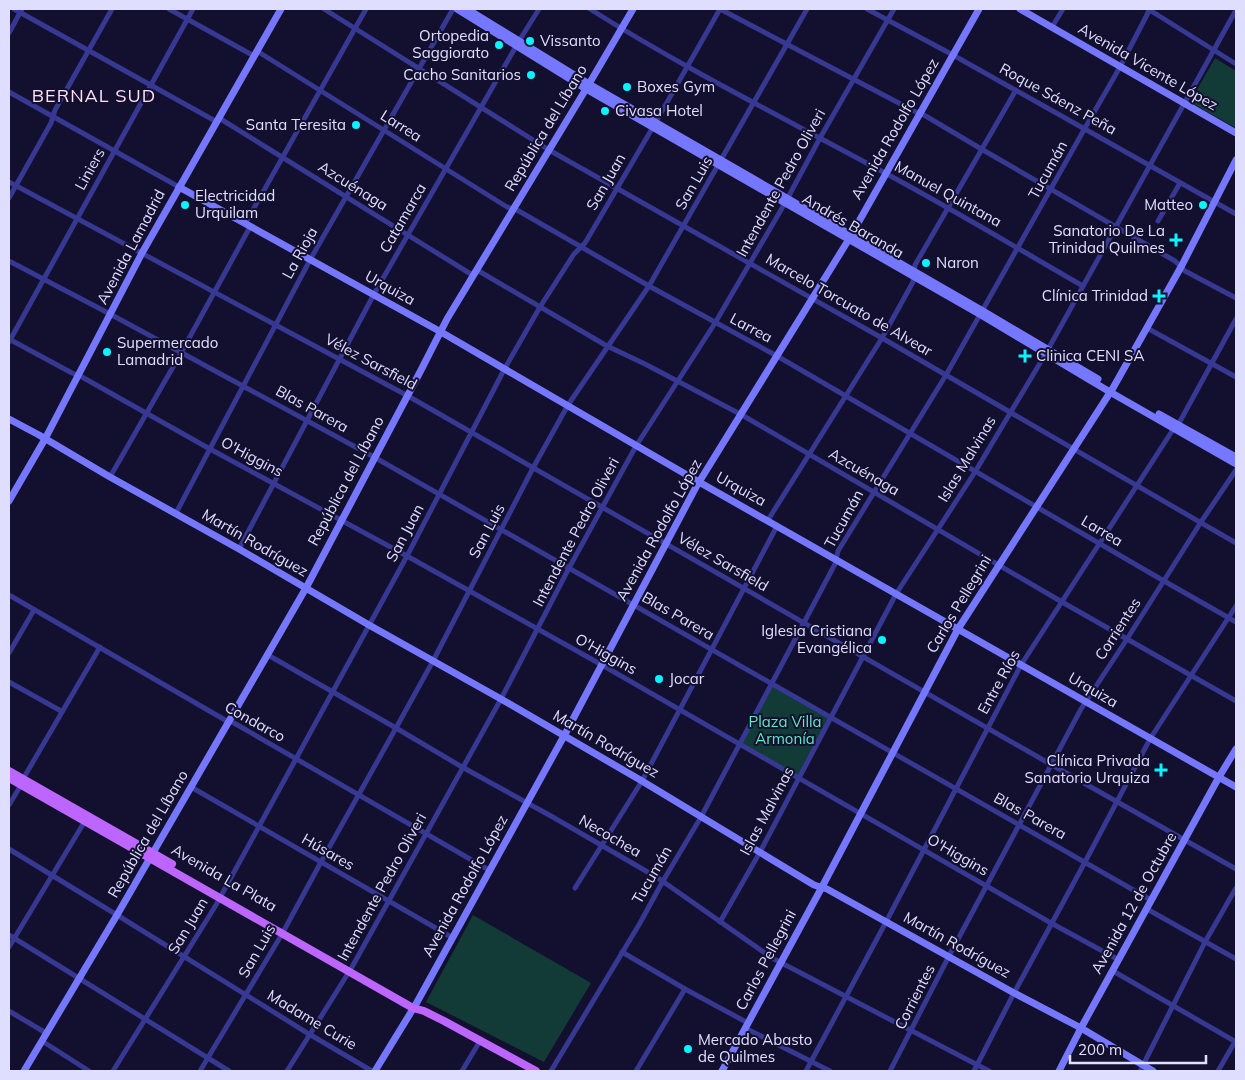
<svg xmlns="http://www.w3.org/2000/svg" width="1245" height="1080" viewBox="0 0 1245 1080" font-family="Mulish,sans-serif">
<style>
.green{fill:#123a36}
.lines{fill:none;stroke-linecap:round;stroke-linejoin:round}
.street{stroke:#363892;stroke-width:5}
.secondary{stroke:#7578ff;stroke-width:7}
.primary{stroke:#bd65ff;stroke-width:8}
.poi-dot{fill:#0af3ff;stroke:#130f2f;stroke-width:2}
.labels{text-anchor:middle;stroke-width:4;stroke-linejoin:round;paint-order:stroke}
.poi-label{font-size:15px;fill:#e0deff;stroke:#130f2f;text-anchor:start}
.street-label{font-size:15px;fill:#e0deff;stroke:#130f2f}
.park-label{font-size:15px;fill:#5decc1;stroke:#130f2f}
.quarter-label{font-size:18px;letter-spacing:1px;fill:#ffe0f5;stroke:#130f2f}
</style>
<rect width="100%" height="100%" fill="#130f2f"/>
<g class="green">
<path d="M1215,58L1236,71V128L1190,102Z"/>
<path d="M771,683L831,718L799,778L739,744Z"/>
<path d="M473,915L591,983L544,1062L426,1002Z"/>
</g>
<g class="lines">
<g class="street">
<path d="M14,9L217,122"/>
<path d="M169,9L254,56"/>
<path d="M324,9L549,150L882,338L1236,543"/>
<path d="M590,9C685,69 786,119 885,173C952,209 1017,248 1083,286"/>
<path d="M720,9L914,111L924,115L983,150L1175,261L1185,271L1236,298"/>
<path d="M867,9L953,55L1236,214"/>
<path d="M1148,9L1236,64"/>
<path d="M1052,27L1063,9"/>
<path d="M9,33L22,9"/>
<path d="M257,51L507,207L517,210L649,286L777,356L1164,581L1236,622"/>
<path d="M9,92L179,187"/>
<path d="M219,118L474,276"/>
<path d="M9,182L408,396L1052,765L1236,869"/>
<path d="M9,198L51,123L55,110L112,9"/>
<path d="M1158,221L1180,183"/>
<path d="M245,224L366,9"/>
<path d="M9,261L110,314L374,457L1151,900"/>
<path d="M477,270L607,346L645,364L742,415L1062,602L1236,701"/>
<path d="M1147,328L1236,377"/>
<path d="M9,339L72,373L82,377L210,449L407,556L602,665L1051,923L1119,960"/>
<path d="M9,342L193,9"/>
<path d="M110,477L181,353L250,227"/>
<path d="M176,513L310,260L453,9"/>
<path d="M768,520L882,338L913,282L915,265L1016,90"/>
<path d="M239,549L374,294L519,41L539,9"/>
<path d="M9,595L225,720L234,723L489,870"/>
<path d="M9,653L34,610"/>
<path d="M268,655L396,728L462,767L551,816L658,878L772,958L989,1071"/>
<path d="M9,682L61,711"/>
<path d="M23,779L100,647"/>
<path d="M191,787L453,938"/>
<path d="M9,805L21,785"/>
<path d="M9,849L117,915L309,1034L372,1071"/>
<path d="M575,888L642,781L777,526"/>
<path d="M1147,909L1236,959"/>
<path d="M720,922L760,852L896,594L975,472L1046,353L1236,10"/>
<path d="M9,935L229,1071"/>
<path d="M9,947L85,821"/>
<path d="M622,952L685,989L748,1023"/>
<path d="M1113,971L1236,1042"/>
<path d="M9,1011L46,1033"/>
<path d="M745,1028L830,1071"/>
<path d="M42,1041L89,1071"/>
<path d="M113,1071L216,905L407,556L505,368L540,307L574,254L585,243L588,238L653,127L720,9"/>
<path d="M200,1071L282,934L321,862L396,728L433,661L533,468L568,405L649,286L807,9"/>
<path d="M287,1071L352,967L501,699L569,568L636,446L715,323L785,203L820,138L894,9"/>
<path d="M462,1071L480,1041"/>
<path d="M551,1071L640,923L663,881L701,817L835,564L838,551L946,375L1085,128L1120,67L1150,9"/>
<path d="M636,1071L685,989"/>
<path d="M806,1071L886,922L1021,665L1174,428L1178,425L1236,319"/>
<path d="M890,1071L949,956L1081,709L1127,639L1201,522L1236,470"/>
<path d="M974,1071L1014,993L1085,862L1150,739L1236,606"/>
<path d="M1140,1071L1205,942L1236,888"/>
<path d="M1218,1071L1236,1040"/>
</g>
<g class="secondary">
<path d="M457,9L586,89L981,315L1110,392L1236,464"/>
<path d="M467,9L589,84L983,311L1098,379"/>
<path d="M1020,9L1236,133"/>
<path d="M179,187L441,332L699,482L1236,787"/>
<path d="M1159,414L1236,457"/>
<path d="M9,419L39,435L110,477L239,549L369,625L501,699L642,781L814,885L827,889L1014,993L1081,1028L1153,1071"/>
<path d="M9,501L45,439L142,253L281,9"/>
<path d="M24,1071L117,915L306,588L419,374L447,319L589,84L633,9"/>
<path d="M375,1071L416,1004L564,736L696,487L849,239L979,9"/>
<path d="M722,1071L822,887L958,629L1113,388L1181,267L1236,160"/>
<path d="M1059,1071L1081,1028L1219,777L1236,749"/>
</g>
<g class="primary">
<path d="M9,771L172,864"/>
<path d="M9,778L413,1008L424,1011L444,1021L536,1071"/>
</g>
</g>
<g class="poi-dot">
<circle cx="530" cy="41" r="5"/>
<circle cx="499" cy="45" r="5"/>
<circle cx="531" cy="75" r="5"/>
<circle cx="627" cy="87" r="5"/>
<circle cx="605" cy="111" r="5"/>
<circle cx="356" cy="125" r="5"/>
<circle cx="185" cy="205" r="5"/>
<circle cx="1203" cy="205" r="5"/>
<path d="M1173.5 232.5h5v5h5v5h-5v5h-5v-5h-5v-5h5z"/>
<circle cx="926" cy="263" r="5"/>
<path d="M1156.5 288.5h5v5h5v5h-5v5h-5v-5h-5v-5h5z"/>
<circle cx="107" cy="352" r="5"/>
<path d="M1022.5 348.5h5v5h5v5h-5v5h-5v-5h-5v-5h5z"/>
<circle cx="882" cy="640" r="5"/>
<circle cx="659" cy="679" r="5"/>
<path d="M1158.5 762.5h5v5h5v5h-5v5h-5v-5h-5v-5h5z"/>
<circle cx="688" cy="1049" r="5"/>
</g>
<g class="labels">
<g class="poi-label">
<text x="489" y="41" text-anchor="end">Ortopedia<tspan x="489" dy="17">Saggiorato</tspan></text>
<text x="540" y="46">Vissanto</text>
<text x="521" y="80" text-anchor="end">Cacho Sanitarios</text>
<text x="637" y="92">Boxes Gym</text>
<text x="615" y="116">Civasa Hotel</text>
<text x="346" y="130" text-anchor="end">Santa Teresita</text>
<text x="195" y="201">Electricidad<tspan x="195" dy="17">Urquilam</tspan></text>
<text x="1193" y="210" text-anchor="end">Matteo</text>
<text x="1165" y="236" text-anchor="end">Sanatorio De La<tspan x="1165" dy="17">Trinidad Quilmes</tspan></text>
<text x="936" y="268">Naron</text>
<text x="1148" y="301" text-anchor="end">Clínica Trinidad</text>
<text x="117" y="348">Supermercado<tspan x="117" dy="17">Lamadrid</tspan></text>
<text x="1036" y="361">Clinica CENI SA</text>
<text x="872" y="636" text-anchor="end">Iglesia Cristiana<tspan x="872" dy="17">Evangélica</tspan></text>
<text x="669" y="684">Jocar</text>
<text x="1150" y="766" text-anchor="end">Clínica Privada<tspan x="1150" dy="17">Sanatorio Urquiza</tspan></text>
<text x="698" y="1045">Mercado Abasto<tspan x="698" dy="17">de Quilmes</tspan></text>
</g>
<g class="street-label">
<text transform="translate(1148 67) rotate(30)" y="5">Avenida Vicente López</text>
<text transform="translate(1058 99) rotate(29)" y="5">Roque Sáenz Peña</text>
<text transform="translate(401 126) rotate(32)" y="5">Larrea</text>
<text transform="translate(546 128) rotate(-59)" y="5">República del Líbano</text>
<text transform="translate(895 129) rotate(-60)" y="5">Avenida Rodolfo López</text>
<text transform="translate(90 169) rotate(-61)" y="5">Liniers</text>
<text transform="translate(1048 170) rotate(-61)" y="5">Tucumán</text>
<text transform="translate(606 182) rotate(-60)" y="5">San Juan</text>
<text transform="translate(694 183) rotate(-60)" y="5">San Luis</text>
<text transform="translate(781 183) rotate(-61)" y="5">Intendente Pedro Oliveri</text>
<text transform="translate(353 186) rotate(32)" y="5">Azcuénaga</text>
<text transform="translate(948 194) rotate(29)" y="5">Manuel Quintana</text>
<text transform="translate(403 218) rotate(-60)" y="5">Catamarca</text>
<text transform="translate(853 226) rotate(30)" y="5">Andrés Baranda</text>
<text transform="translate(131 247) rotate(-62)" y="5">Avenida Lamadrid</text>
<text transform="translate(300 253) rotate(-61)" y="5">La Rioja</text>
<text transform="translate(390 288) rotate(29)" y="5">Urquiza</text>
<text transform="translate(849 305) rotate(30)" y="5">Marcelo Torcuato de Alvear</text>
<text transform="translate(751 328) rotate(28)" y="5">Larrea</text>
<text transform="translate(371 362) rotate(28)" y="5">Vélez Sarsfield</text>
<text transform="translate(312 409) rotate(29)" y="5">Blas Parera</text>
<text transform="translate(252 457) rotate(28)" y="5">O'Higgins</text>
<text transform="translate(967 459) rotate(-59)" y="5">Islas Malvinas</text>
<text transform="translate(864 472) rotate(30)" y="5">Azcuénaga</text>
<text transform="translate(346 481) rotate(-62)" y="5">República del Líbano</text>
<text transform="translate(741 489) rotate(29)" y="5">Urquiza</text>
<text transform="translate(844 519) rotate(-61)" y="5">Tucumán</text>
<text transform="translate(659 530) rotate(-61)" y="5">Avenida Rodolfo López</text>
<text transform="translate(487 531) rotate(-62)" y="5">San Luis</text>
<text transform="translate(1102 531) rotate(31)" y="5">Larrea</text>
<text transform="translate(576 532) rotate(-62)" y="5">Intendente Pedro Oliveri</text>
<text transform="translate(405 533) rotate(-62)" y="5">San Juan</text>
<text transform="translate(255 543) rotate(30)" y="5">Martín Rodríguez</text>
<text transform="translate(723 562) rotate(30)" y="5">Vélez Sarsfield</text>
<text transform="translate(959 604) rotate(-59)" y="5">Carlos Pellegrini</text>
<text transform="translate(678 616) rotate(30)" y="5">Blas Parera</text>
<text transform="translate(1118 629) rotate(-57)" y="5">Corrientes</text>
<text transform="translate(606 654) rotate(29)" y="5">O'Higgins</text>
<text transform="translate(999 682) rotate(-61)" y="5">Entre Ríos</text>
<text transform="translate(1093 690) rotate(30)" y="5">Urquiza</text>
<text transform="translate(255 722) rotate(29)" y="5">Condarco</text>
<text transform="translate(606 744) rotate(30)" y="5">Martín Rodríguez</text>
<text transform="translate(767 811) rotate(-62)" y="5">Islas Malvinas</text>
<text transform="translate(1030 816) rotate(29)" y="5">Blas Parera</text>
<text transform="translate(148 834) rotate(-60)" y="5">República del Líbano</text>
<text transform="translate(610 836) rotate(30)" y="5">Necochea</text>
<text transform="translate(328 852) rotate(30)" y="5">Húsares</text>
<text transform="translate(958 855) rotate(30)" y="5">O'Higgins</text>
<text transform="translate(652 875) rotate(-60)" y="5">Tucumán</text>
<text transform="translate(224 878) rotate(30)" y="5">Avenida La Plata</text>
<text transform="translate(465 886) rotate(-61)" y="5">Avenida Rodolfo López</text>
<text transform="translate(382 887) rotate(-61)" y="5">Intendente Pedro Oliveri</text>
<text transform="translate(1134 903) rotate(-61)" y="5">Avenida 12 de Octubre</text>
<text transform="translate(188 926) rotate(-59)" y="5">San Juan</text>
<text transform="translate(957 945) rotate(29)" y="5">Martín Rodríguez</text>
<text transform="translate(257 951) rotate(-60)" y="5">San Luis</text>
<text transform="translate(766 960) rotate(-62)" y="5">Carlos Pellegrini</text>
<text transform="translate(915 997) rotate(-63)" y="5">Corrientes</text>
<text transform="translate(312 1020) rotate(31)" y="5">Madame Curie</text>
</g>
<g class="park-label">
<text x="785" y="727">Plaza Villa<tspan x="785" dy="17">Armonía</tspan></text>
</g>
<g class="quarter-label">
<text x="94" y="102">BERNAL SUD</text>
</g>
</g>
<rect width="1245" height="1080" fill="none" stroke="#e0deff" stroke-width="20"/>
<path d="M1070 1055v8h136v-8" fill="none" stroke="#e0deff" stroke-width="2.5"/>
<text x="1078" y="1055" font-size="15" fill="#e0deff" stroke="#130f2f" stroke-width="4" paint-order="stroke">200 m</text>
</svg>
